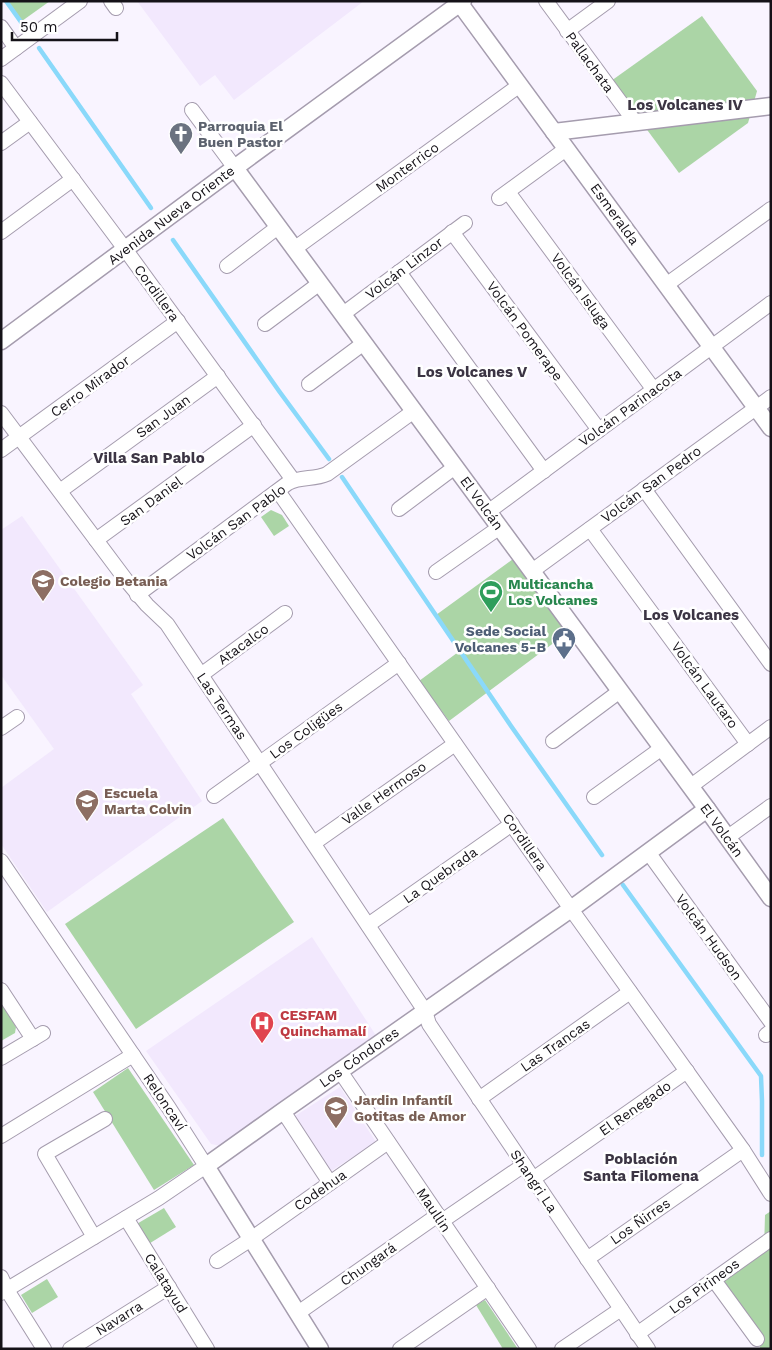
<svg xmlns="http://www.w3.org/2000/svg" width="772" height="1350" viewBox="0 0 772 1350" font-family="'Work Sans',sans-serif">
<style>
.built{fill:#f2e8fd}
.green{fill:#abd5a6}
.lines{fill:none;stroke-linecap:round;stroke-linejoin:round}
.stream{stroke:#8ad9fa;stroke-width:4.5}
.minor-casing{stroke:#a59cae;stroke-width:16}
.tertiary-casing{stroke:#a59cae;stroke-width:19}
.minor{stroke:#fff;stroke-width:14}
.tertiary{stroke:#fff;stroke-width:16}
.labels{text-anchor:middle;stroke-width:5;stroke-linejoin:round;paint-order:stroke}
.street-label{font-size:14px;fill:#151218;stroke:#fff}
.worship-label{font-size:14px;font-weight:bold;fill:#5b616d;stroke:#fff;text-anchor:start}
.education-label{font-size:14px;font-weight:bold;fill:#785e54;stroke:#fff;text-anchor:start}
.leisure-label{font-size:14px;font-weight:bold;fill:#27864d;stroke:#fff;text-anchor:start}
.service-label{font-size:14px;font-weight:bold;fill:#4e5e75;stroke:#fff;text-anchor:end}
.health-label{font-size:14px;font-weight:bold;fill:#be3a42;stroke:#fff;text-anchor:start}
.neighbourhood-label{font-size:15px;font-weight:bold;fill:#3c3544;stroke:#fff}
</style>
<rect width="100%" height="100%" fill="#f9f4ff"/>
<g class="built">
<path d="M137,1H364L234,100L215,75L200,86Z"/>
<path d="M22,516L143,685L131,694L202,801L47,912L1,844V788L54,749L1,675V530Z"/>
<path d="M312,937L377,1037L221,1146L211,1144L146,1051Z"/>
<path d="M340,1087L376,1142L331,1171L295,1116Z"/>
</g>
<g class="green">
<path d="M8,1H50L22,21Z"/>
<path d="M702,16L757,91L748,123L679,173L611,81Z"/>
<path d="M271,510L282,515L289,526L274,536L261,517Z"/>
<path d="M513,559L567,633L449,721L419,681L461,650L436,615Z"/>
<path d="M223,818L294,922L136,1029L65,924Z"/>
<path d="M1,1000L16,1027L15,1033L1,1041Z"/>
<path d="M128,1068L194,1165L154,1190L93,1092Z"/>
<path d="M164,1208L176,1227L147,1245L135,1225Z"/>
<path d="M771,1211V1349H760V1338L721,1280L764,1250L765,1215Z"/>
<path d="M47,1279L58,1297L32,1313L21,1295Z"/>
<path d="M485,1300L518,1349H503L476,1305Z"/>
</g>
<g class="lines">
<g class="stream">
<path d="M6,1L26,29"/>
<path d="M39,48L151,208"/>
<path d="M173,240L279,391L329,459"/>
<path d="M342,477L511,726L602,855"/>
<path d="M623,885L761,1076L762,1101V1155"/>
</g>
<g class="minor-casing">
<g id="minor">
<path d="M111,1L116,8"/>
<path d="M546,1L635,122"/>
<path d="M1,27L16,48"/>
<path d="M567,31L608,1"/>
<path d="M1,59L80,1"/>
<path d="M1,83L125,249L293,480"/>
<path d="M192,110L235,168"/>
<path d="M1,143L30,122"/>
<path d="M508,192L654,390"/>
<path d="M499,198L566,149"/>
<path d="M1,232L73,179"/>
<path d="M452,232L599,430"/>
<path d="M294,249L520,85"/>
<path d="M227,266L278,227"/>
<path d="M399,272L544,471"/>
<path d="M666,285L771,209"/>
<path d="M343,314L465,223"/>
<path d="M265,324L320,283"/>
<path d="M309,384L364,343"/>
<path d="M1,413L126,580L147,605L167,624L425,1011L429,1024L648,1349"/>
<path d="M1,450L178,321"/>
<path d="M644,489L771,664"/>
<path d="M60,491L218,376"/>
<path d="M278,491L571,909L743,1150L771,1194"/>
<path d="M399,509L455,467"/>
<path d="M488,512L771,303"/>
<path d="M590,529L748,744"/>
<path d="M96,540L254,425"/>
<path d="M532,571L771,397"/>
<path d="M436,572L500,527"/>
<path d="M137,595L288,483C301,476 314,480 327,474L414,411"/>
<path d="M201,675L285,613"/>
<path d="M1,728L17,717"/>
<path d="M553,741L620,691"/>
<path d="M691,786L771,727"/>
<path d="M214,796L399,663"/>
<path d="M594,797L662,748"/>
<path d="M728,837L771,806"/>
<path d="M314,843L455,744"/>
<path d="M648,852L771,1022"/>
<path d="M1,861L169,1108L206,1166L159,1198L1,1293"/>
<path d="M368,925L512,824"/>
<path d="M1,990L33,1039"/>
<path d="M766,1035L771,1031"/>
<path d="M1,1058L43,1033"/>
<path d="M340,1071L529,1349"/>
<path d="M479,1099L630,992"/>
<path d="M283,1111L330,1183"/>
<path d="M1,1136L133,1055"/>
<path d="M533,1179L687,1071"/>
<path d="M126,1218L207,1349"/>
<path d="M442,1221L524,1165"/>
<path d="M94,1237L45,1154L105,1119"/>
<path d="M587,1259L743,1150"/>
<path d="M217,1261L251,1239L388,1142"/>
<path d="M1,1277L7,1290L44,1349"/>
<path d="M714,1280L757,1339"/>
<path d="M298,1313L438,1215"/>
<path d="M637,1334L771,1239"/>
<path d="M70,1349L169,1287"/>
<path d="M400,1349L488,1288"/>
<path d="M562,1349L621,1309"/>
</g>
</g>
<g class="tertiary-casing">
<g id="tertiary">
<path d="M458,1L771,428"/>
<path d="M554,132L771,106"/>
<path d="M235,168L707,809L771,898"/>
<path d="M1,341L244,161L463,1"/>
<path d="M320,1349L206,1166L283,1111L571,909L707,809"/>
</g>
</g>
<use href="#minor" class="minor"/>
<use href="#tertiary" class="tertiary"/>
</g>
<defs>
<g id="church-pin" transform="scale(1.25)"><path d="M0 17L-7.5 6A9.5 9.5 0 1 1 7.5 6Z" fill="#6b7280" stroke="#fff"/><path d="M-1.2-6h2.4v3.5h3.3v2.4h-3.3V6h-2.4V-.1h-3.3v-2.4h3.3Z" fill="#fff"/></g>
<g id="school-pin" transform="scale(1.25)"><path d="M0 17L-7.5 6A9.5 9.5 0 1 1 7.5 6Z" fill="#8d6e63" stroke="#fff"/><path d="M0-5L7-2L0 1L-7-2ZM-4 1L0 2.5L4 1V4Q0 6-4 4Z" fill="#fff"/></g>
<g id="stadium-pin" transform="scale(1.25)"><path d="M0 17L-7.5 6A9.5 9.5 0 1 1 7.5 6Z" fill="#2e9e5b" stroke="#fff"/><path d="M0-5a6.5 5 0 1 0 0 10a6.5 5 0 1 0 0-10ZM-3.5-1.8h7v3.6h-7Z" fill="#fff"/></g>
<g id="civic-pin" transform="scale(1.25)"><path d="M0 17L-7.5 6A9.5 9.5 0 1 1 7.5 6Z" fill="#5c6f8a" stroke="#fff"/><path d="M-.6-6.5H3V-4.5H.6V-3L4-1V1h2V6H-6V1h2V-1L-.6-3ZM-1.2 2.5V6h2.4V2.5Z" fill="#fff"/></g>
<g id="hospital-pin" transform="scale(1.25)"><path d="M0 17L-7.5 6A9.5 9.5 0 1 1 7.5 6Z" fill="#e0444e" stroke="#fff"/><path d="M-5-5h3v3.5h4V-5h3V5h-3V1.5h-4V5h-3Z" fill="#fff"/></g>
</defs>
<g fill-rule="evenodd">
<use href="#church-pin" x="181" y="134"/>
<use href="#school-pin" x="43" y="581"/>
<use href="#stadium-pin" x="491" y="592"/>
<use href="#civic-pin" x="564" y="639"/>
<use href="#school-pin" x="87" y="801"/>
<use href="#hospital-pin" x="262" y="1023"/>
<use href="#school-pin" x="336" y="1108"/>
</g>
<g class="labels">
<g class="street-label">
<text transform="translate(590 62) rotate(54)" y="5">Pallachata</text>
<text transform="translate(407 167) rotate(-36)" y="5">Monterrico</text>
<text transform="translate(615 214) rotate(54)" y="5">Esmeralda</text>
<text transform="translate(171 215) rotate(-37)" y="5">Avenida Nueva Oriente</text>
<text transform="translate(404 268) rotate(-37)" y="5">Volcán Linzor</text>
<text transform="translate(581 291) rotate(54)" y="5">Volcán Isluga</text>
<text transform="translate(157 293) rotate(54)" y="5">Cordillera</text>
<text transform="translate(525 331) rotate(54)" y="5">Volcán Pomerape</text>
<text transform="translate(90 386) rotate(-36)" y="5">Cerro Mirador</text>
<text transform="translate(630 407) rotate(-36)" y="5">Volcán Parinacota</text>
<text transform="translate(163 416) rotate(-36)" y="5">San Juan</text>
<text transform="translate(651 484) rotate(-36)" y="5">Volcán San Pedro</text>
<text transform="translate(151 501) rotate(-36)" y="5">San Daniel</text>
<text transform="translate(482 503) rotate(54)" y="5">El Volcán</text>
<text transform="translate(236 522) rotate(-36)" y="5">Volcán San Pablo</text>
<text transform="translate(243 644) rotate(-36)" y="5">Atacalco</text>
<text transform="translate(705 685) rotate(54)" y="5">Volcán Lautaro</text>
<text transform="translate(222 706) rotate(56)" y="5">Las Termas</text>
<text transform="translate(306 730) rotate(-36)" y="5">Los Coligües</text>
<text transform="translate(384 793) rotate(-35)" y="5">Valle Hermoso</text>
<text transform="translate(722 830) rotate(54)" y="5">El Volcán</text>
<text transform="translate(525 842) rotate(55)" y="5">Cordillera</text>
<text transform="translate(440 875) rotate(-35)" y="5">La Quebrada</text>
<text transform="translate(709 937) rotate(54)" y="5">Volcán Hudson</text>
<text transform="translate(555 1045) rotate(-35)" y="5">Las Trancas</text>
<text transform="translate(359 1057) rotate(-35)" y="5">Los Cóndores</text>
<text transform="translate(165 1102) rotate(56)" y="5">Reloncaví</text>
<text transform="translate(635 1108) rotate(-35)" y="5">El Renegado</text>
<text transform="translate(534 1181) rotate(56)" y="5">Shangri La</text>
<text transform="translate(320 1190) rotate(-35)" y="5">Codehua</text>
<text transform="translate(434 1210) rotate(56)" y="5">Maullin</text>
<text transform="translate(640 1221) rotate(-35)" y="5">Los Ñirres</text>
<text transform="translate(368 1264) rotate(-35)" y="5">Chungará</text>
<text transform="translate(166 1283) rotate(58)" y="5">Calatayud</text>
<text transform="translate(704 1286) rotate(-36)" y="5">Los Pirineos</text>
<text transform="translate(119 1318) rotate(-32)" y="5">Navarra</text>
</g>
<g class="worship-label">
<text x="198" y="131">Parroquia El<tspan x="198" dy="16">Buen Pastor</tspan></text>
</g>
<g class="education-label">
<text x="60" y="586">Colegio Betania</text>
<text x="104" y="798">Escuela<tspan x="104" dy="16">Marta Colvin</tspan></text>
<text x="354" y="1105">Jardin Infantíl<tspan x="354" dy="16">Gotitas de Amor</tspan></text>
</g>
<g class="leisure-label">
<text x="508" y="589">Multicancha<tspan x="508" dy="16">Los Volcanes</tspan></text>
</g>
<g class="service-label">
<text x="546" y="636">Sede Social<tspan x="546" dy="16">Volcanes 5-B</tspan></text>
</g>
<g class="health-label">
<text x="280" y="1020">CESFAM<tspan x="280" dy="16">Quinchamalí</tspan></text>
</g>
<g class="neighbourhood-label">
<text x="685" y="110">Los Volcanes IV</text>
<text x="472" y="377">Los Volcanes V</text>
<text x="149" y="463">Villa San Pablo</text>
<text x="691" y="620">Los Volcanes</text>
<text x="641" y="1164">Población<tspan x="641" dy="17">Santa Filomena</tspan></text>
</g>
</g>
<rect width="772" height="1350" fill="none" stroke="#151218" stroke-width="5"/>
<path d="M12 32v8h105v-8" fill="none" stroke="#151218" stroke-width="2.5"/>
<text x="20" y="32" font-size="15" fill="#151218" stroke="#ffffff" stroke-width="4" paint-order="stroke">50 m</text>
</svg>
